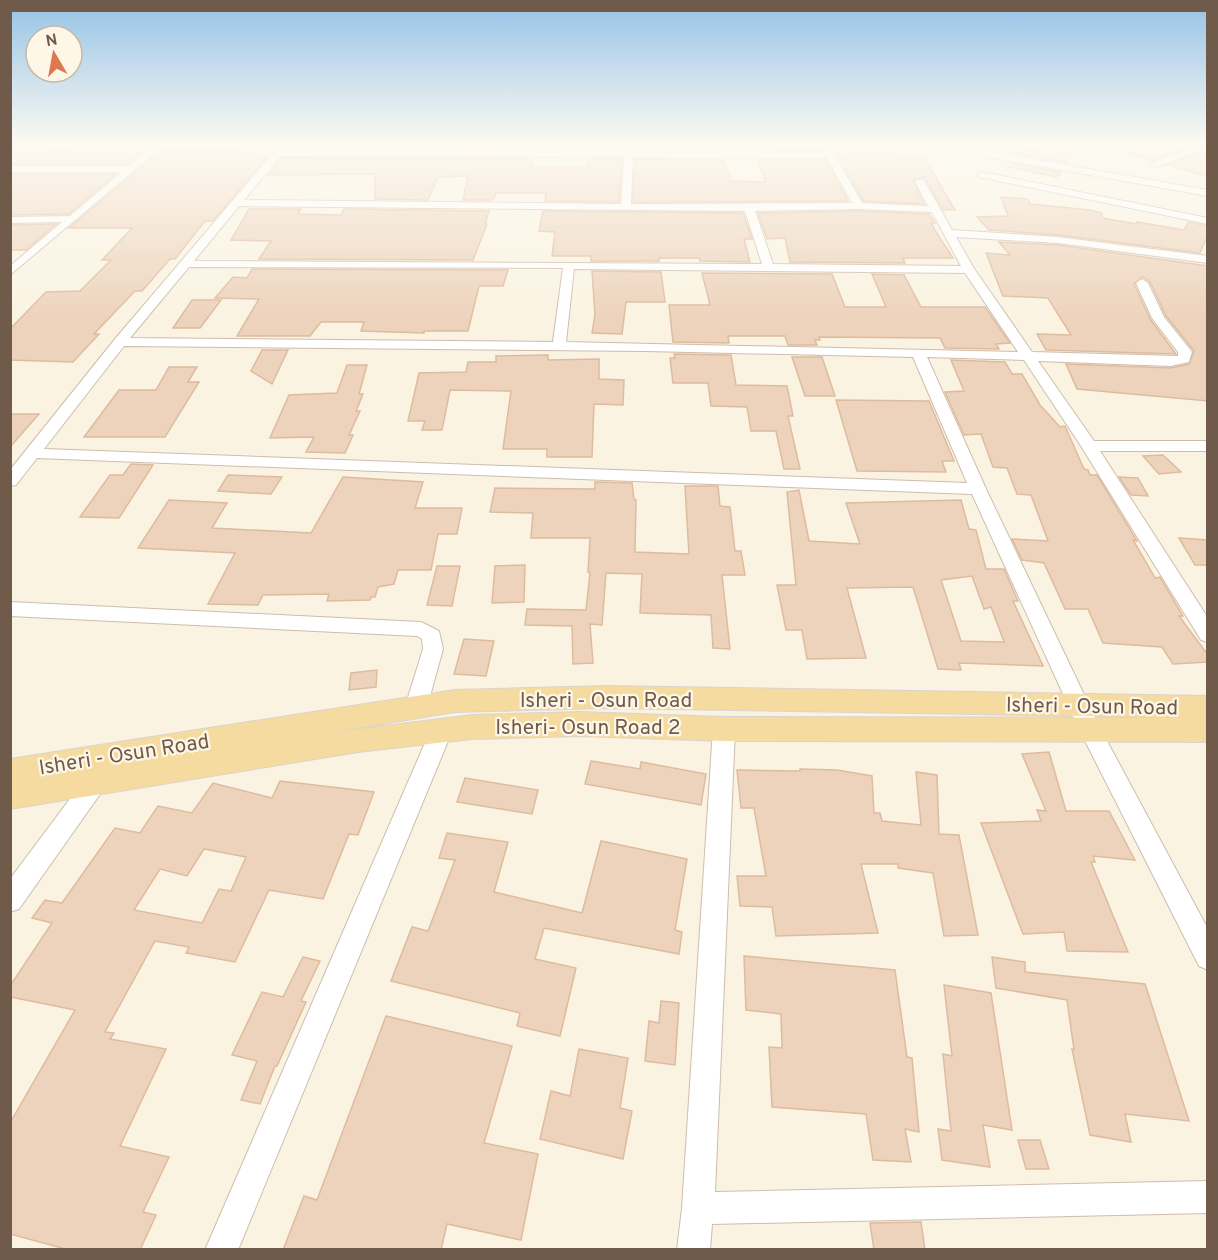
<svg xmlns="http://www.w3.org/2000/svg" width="1218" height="1260" viewBox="0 0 1218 1260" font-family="Overpass,sans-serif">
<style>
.building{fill:#edd3bc;stroke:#dfbb9d;stroke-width:1.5;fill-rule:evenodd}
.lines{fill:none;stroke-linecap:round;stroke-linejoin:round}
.minor-casing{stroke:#cdbdad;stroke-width:2}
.major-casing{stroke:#dad4d0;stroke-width:2}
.minor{fill:#fff;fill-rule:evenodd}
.major{fill:#f5db9f;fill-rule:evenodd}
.labels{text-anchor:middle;stroke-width:4.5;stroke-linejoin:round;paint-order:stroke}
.street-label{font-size:21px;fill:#705b4b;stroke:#fef7e8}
</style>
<rect width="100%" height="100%" fill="#faf3e2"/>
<g class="building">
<path d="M150,145L128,164H10V147L65,148Z"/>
<path d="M245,145H267L260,158H266L213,221H205L175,259H170L142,291H135L94,334H99L73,362L10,360V329L46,292L80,291L111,260H102L132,228H69L163,149L243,148Z"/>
<path d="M318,145H402L401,148H316Z"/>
<path d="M441,145H534L533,149L439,148Z"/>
<path d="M588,145H696L697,149H588Z"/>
<path d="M751,145H819L821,150L753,149Z"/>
<path d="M832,145H891L897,156L924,157L955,210H943L924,177L913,180L924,204L863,201Z"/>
<path d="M1034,145H1079L1067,163L1019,154L1023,149L1033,151Z"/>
<path d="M1113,145H1173L1184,148L1152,161L1112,149Z"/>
<path d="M1199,152L1208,154V177L1167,165Z"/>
<path d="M282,158L531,159L532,168H588V159H622L619,202L545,201L546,193H496L493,200H463L468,176L438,177L428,200L375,199V174L268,175Z"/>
<path d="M635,159L724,160L731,181L766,182L757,160H826L848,201L633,202Z"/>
<path d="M1012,163L1061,172L1057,177L1009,167Z"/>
<path d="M10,174H116L69,214L10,215Z"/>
<path d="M1001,197L1028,199L1030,204L1090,210L1102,213V218L1137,224V222L1184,230L1188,222L1208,226V234L1200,253L1058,235L989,230L977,217L1008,216Z"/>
<path d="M249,209H301L298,214L341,215L344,209L489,211L485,224H487L473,260L259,259L271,241L231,240Z"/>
<path d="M543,211L743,213L752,239H744L750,262L700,261L699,258H659V261H591V256H552L555,232L539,231Z"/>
<path d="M859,211L929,214L935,223H931L938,235L953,258H903L905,263L790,262L785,238L767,239L758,213Z"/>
<path d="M56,224L26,250H10V225Z"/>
<path d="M999,242L1058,245L1208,266V401L1077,389L1066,364L1171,368L1189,364L1194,351L1166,316L1150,282L1143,277L1134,284L1150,319L1176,354L1046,350L1037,334L1071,335L1048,298L1003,296L986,253L1010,255Z"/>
<path d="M252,269L494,270H508L503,286H479L468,331H424V333L361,331L364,322H321L310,336H237L259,299L215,298L233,277L247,278Z"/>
<path d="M592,271L661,272L665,302H626L622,334L592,333L595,315Z"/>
<path d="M702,273L832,274L845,307H886L872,274L904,275L921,307H985L1010,343L996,344L999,349L945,348L940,338L819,337L820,340H815L817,345H788L785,336H728L729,343L673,342L669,305H710Z"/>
<path d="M192,300H221L200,328H173Z"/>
<path d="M262,350H288L272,384L251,371Z"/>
<path d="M674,354L731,355L736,385L787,386L793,416H788L800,469H784L776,431H751L747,407L711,406L708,383H673L670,358H675Z"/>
<path d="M548,355V360L599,359V379L624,380L623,405L594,404L592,457H547V449H503L511,391L450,390L442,430H422L425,421H408L419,373L466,372L468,362H496V356Z"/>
<path d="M792,357H822L835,396H805Z"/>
<path d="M951,360L1005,362L1012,374H1022L1040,405L1060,427L1065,426L1084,469L1088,470L1090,475H1097L1137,541L1133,540L1155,578L1160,577L1183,616H1179L1208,655V662L1173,664L1162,647L1103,643L1088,609H1065L1044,563L1022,560L1012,539L1048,541L1031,495L1017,494L1007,468L993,467L981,434L964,435L945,392L964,391Z"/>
<path d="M347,365H367L359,394H363L356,411H360L349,435H353L345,453L306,452L314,437L270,438L289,395L337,393Z"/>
<path d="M169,367H197L188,382H199L165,437H84L119,390H156Z"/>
<path d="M836,400L929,401L954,461H942L946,472L857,471Z"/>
<path d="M10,414H39L10,447Z"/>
<path d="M1163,455L1181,472L1159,474L1143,456Z"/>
<path d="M131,464L153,465L119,518L80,517L110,475H123Z"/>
<path d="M228,475L282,477L271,494L218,491Z"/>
<path d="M343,477L423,482L415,508H462L457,534H438L431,570H398L394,584L378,587L375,597H371L370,600L327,601L329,594L263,595L258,605L208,604L235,553L138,548L169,500L227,503L212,528L311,533Z"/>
<path d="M1119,477L1138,478L1148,496L1131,495Z"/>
<path d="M595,482L632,483L634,499L636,500L635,552L689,554L685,486H718L720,506L730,507L735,551H741L745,575H722L730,649L713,648L711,615L640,613L642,574L606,573L602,625L590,624L593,663L573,664L572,626L525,625L527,609L586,610L590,573L588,572L590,538H531L533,513L490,512L495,488L595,489Z"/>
<path d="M799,490L809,541L860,544L846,503L961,500L969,529L976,530L986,569H1004L1018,601H1013L1043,666L959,663L961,670L938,669L913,587L847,588L866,658L807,659L802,630H786L777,585H796L787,492ZM972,576L984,609L991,607L1004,642L961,641L941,580Z"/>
<path d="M1179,538L1208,540V565H1195Z"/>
<path d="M525,565L524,602L492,603L495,566Z"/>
<path d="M437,566H460L452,606L427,605Z"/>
<path d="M464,639L494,641L486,676L454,674Z"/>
<path d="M377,670L376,687L349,690L351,673Z"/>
<path d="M1049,752L1066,811H1109L1135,860L1093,856L1095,862H1091L1128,952L1067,951L1064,932L1023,934L981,823L1041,821L1037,810L1046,811L1022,754Z"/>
<path d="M591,761L640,769L641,762L706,774L701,805L585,784Z"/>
<path d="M800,769L837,770L872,776L874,813H880L882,821L921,825L916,772L937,775L939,834L959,835L978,935L944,936L933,873L898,868V864H861L878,933L776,936L772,907L740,906L737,876H766L754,808H741L737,770L800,771Z"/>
<path d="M465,778L538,790L532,814L457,802Z"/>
<path d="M280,781L374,792L358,835L349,834L323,899L269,890L235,962L186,953L189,947L155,941L105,1032L114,1033L110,1039L166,1049L120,1146L169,1157L143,1212L156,1215L140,1250H69L10,1234V1123L75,1010L10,997V986L52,923L32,918L45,900L62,903L115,828L140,833L158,806L192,813L213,783L272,798ZM204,849L246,857L231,891L219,889L202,923L134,910L160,869L187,876Z"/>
<path d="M447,833L508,842L494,892L582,913L601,841L687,859L675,930L682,932L679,954L544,928L535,959L576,968L560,1036L517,1026L520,1013L391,981L412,927L428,931L455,860L439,858Z"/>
<path d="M744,956L895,970L907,1057L912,1058L919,1132L905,1129L911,1162L873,1160L866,1114L772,1107L769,1047L782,1048L781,1014L746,1010Z"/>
<path d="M303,957L320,961L301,1001L306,1002L277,1066H275L260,1104L241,1100L257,1061L232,1055L262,992L283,997Z"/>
<path d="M992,957L1025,962V972L1145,984L1189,1121L1125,1114L1131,1142L1090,1135L1072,1049L1074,1050L1067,1000L996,988Z"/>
<path d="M944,985L991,993L1012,1130L983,1125L990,1167L942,1160L938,1129L951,1131L943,1054L952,1056Z"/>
<path d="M661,1001L679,1003L675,1065L645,1061L649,1021L659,1023Z"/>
<path d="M386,1016L512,1046L484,1143L538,1154L521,1240L447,1224L441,1250H283L304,1196L317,1200Z"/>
<path d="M579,1049L628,1058L620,1108L632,1111L623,1159L540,1139L551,1091L570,1096Z"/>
<path d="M1018,1140H1040L1049,1169H1026Z"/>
<path d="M921,1222L925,1250H874L870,1223Z"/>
</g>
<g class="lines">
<g class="minor-casing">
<g id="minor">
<path d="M155,145H164L10,275V266L62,222L10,223V217L70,216L122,172H10V166H129Z"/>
<path d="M280,145H289L285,150L824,152L821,145H829L862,203L928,206L915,181L923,179L952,230L1058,237L1208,256V263L1058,243L956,237L975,270L1032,352L1178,356V352L1152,318L1136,283L1142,279L1148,283L1164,317L1192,352L1189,362L1171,366L1038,361L1094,441H1208V451H1100L1208,618V642L1201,640L1081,446L1024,360L927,357L986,489L1099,726L1208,929V970L1199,966L1079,729L972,494L37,458L16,485L10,486V470L115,339ZM281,156L624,157L621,204L244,200ZM633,157L827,158L852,203L631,204ZM239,206L745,211L762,264L194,261ZM859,209L932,212L961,266L773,264L755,211ZM189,267L563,268L553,342L130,338ZM574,269L965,273L1018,352L566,342ZM124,346L646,351L913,357L967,483L44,449Z"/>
<path d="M979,145H988L986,148L992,152L1208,190V196L989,157L978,151Z"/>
<path d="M1196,145L1208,146L1157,167L1149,165Z"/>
<path d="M982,172L1208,218V224L979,177L977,175Z"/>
<path d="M10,602L421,622L439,631L443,649L427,707L423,713L416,716L409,713L405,707L423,649L422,639L417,636L10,616Z"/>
<path d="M442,720L450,723L453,729L238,1250H205L431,729L434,723Z"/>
<path d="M724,720L732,723L735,729L715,1192L1208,1181V1213L712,1224L710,1250H677L682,1208L713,729L716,723Z"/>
<path d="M95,773L103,776L106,783L103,790L19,909L10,912V879L87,776Z"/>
</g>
</g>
<g class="major-casing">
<path id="major" d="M607,686L1208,696V718L607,708L455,712L328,733L472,715L579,712L724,717L1208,718V742L724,741L579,736L472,739L358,752L10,809V759L455,690Z"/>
</g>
<use href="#minor" class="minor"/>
<use href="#major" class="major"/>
</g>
<linearGradient id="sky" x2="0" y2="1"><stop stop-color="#95c3e6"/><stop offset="0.45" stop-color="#fdfaf2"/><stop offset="1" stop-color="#fdfaf2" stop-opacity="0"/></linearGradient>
<rect width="1218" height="321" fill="url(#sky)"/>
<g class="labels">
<g class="street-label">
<text x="606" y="707">Isheri - Osun Road</text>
<text transform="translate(1092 706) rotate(1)" y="7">Isheri - Osun Road</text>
<text x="588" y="734">Isheri- Osun Road 2</text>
<text transform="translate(124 754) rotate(-9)" y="7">Isheri - Osun Road</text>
</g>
</g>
<rect width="1218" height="1260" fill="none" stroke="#705b4b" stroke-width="24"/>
<g transform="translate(54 54) rotate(350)"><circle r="28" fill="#fef7e8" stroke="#c5b9a9" stroke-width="1.5"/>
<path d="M0-4.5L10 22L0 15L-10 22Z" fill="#dc794f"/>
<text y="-9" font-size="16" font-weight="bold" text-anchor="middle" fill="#705b4b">N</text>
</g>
</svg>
